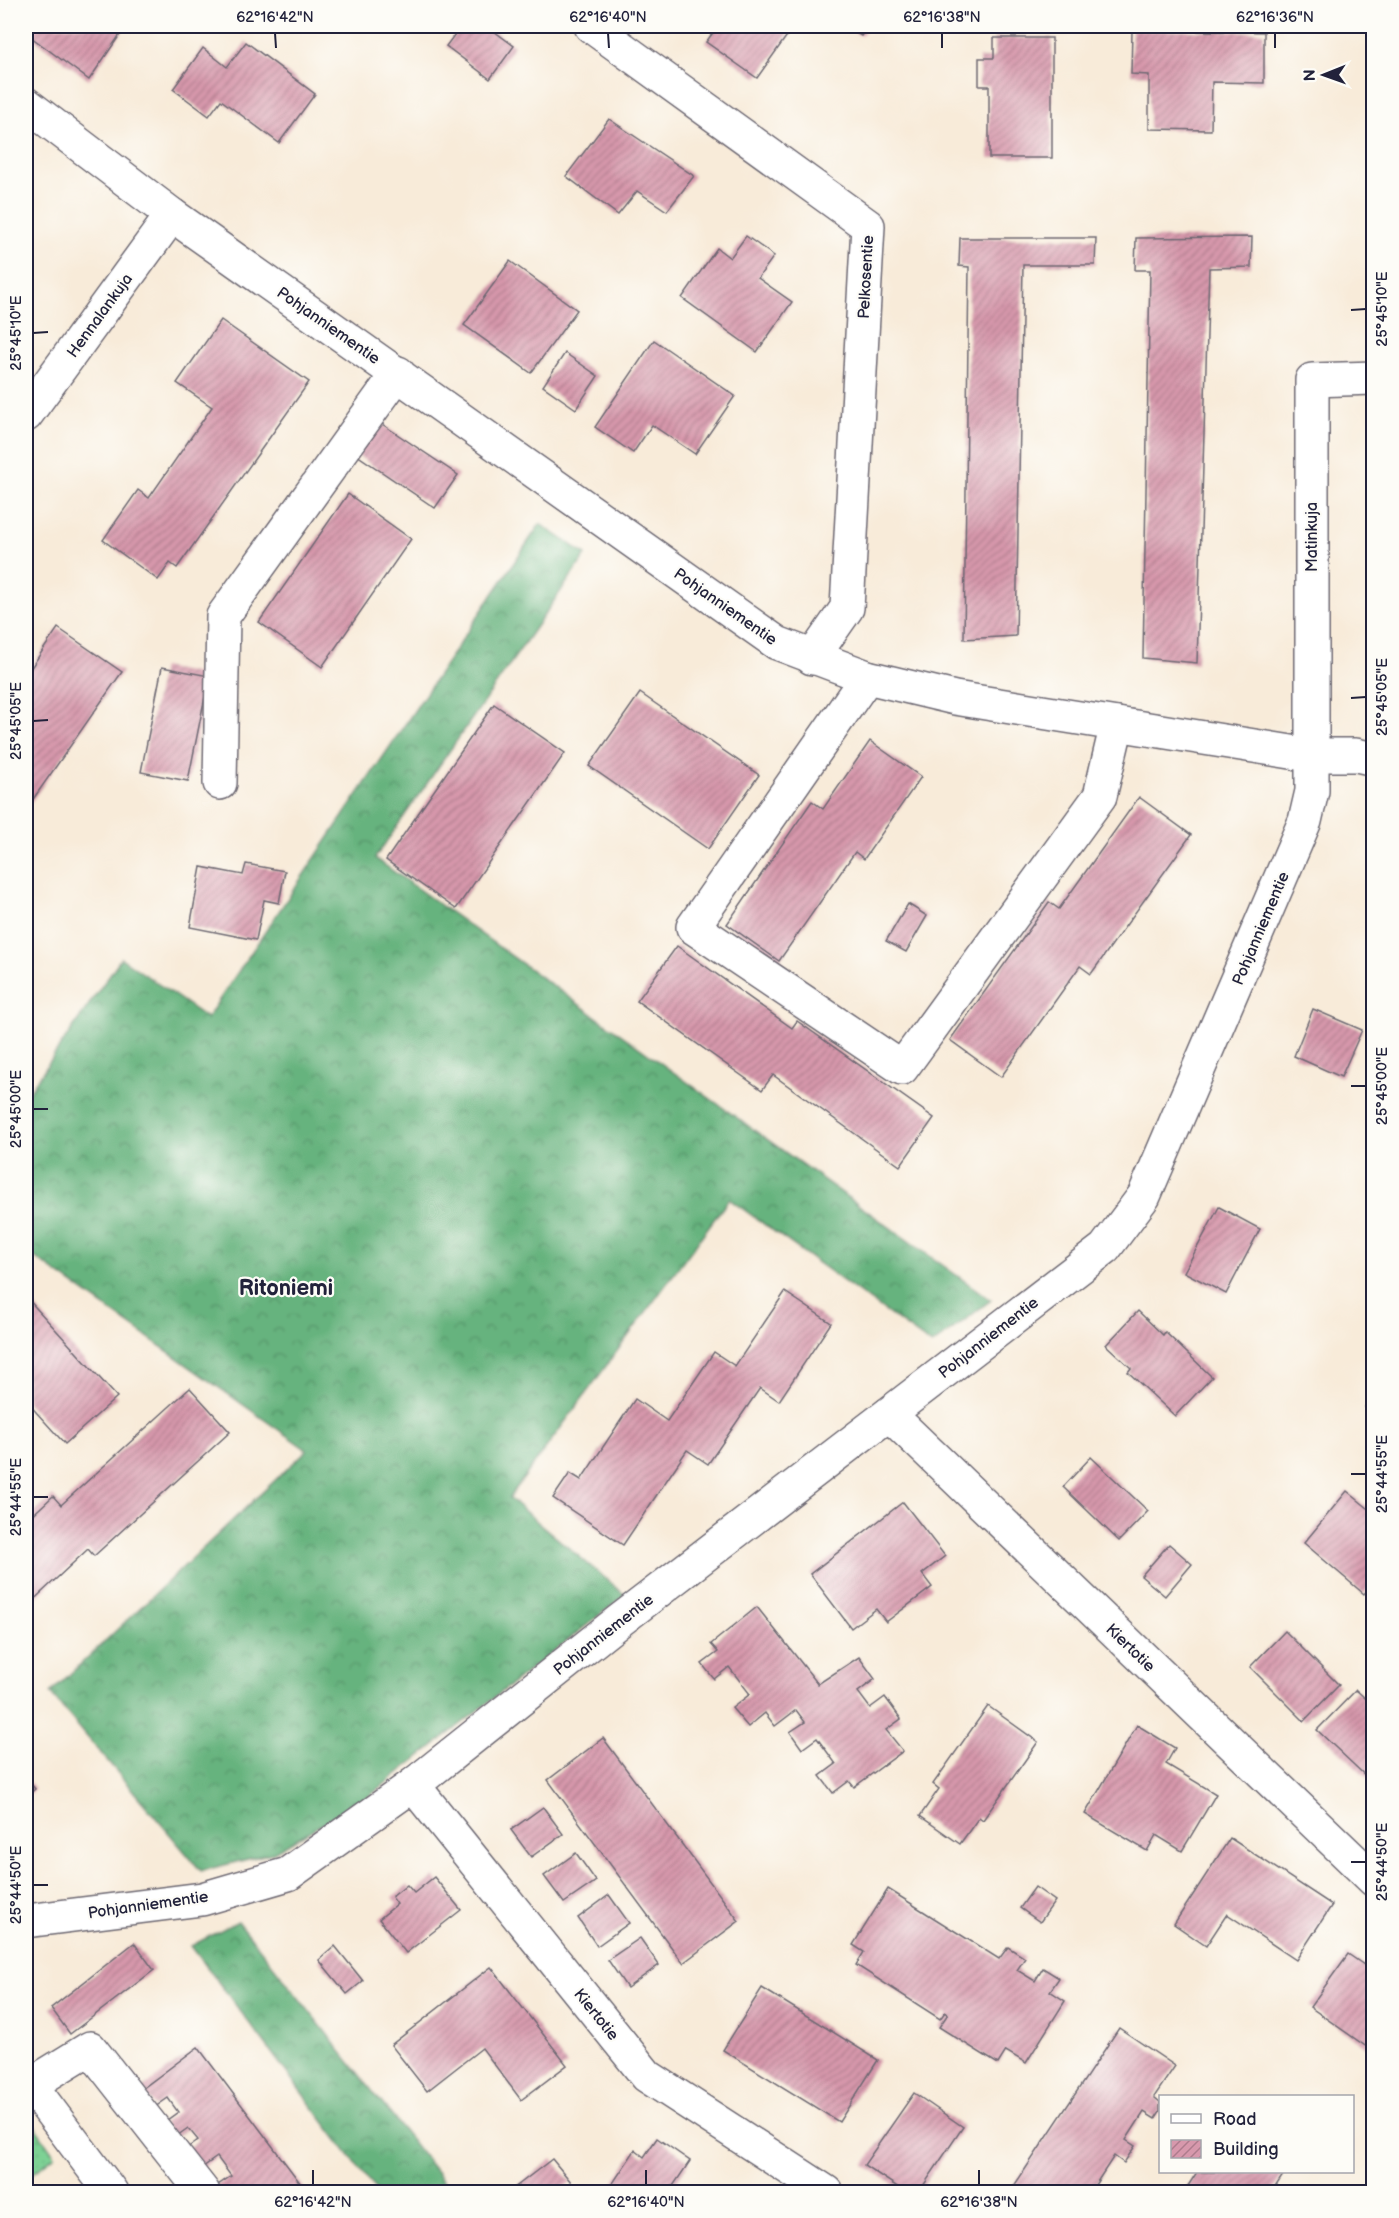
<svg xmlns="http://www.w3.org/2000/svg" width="1399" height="2218" viewBox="0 0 1399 2218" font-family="'Balsamiq Sans',sans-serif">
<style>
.grass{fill:url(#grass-dots);stroke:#507a68;stroke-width:1.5}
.forest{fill:url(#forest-crowns);stroke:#446a5c;stroke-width:1.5}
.building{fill:url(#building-hatch)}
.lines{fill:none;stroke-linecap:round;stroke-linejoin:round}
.minor-casing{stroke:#6d6872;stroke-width:36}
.minor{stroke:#fff;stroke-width:33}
.ticks{fill:none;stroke:#22223b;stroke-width:2}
.labels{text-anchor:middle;stroke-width:4.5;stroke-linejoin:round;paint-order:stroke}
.street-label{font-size:16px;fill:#22223b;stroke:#fdfcf7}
.district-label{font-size:22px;font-weight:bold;fill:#22223b;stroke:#fdfcf7}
.neatline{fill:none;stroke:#22223b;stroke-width:2}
.ticks-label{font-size:15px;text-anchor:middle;fill:#22223b}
</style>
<defs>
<pattern id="grass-dots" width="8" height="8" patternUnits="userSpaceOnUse" patternTransform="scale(1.5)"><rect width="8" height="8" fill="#7dd194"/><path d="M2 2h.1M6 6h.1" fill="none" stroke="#6cb380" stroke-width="1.8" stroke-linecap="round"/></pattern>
<pattern id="forest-crowns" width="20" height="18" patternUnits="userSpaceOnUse" patternTransform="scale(1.5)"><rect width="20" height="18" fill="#66b37e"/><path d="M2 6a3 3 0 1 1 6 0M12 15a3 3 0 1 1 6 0" fill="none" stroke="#549168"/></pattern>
<pattern id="building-hatch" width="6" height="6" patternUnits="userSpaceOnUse" patternTransform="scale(1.5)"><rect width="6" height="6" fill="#d798ac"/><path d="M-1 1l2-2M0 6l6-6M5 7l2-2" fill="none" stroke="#ae7c8d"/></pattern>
</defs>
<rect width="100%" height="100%" fill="#fdfcf7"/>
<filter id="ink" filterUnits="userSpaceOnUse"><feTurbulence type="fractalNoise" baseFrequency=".0167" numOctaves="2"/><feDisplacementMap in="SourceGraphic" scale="12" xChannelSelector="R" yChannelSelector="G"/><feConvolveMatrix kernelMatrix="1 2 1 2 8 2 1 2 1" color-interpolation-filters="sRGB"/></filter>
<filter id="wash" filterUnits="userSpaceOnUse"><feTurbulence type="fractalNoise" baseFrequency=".008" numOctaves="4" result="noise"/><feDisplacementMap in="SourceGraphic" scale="24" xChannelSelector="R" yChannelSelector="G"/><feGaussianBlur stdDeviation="1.35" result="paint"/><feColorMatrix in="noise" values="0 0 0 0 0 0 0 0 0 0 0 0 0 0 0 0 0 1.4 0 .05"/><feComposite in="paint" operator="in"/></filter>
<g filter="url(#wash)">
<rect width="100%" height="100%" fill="#f8ebd9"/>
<path class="grass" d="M26,2114L55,2156L26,2179Z"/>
<g class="forest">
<path d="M540,524L586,555L375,858L991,1300L932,1345L729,1199L509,1498L625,1595L367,1798L272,1853L201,1871L50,1693L307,1450L26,1251V1096L121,958L207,1018Z"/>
<path d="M238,1921L452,2192H377L191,1946Z"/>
</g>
<g id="blocks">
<g class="building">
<path d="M33,26H126L89,80L27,34Z"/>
<path d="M461,26H487L514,46L490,79L446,46Z"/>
<path d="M718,26H784L791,30L757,78L706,42Z"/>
<path d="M845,26H868L861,36Z"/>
<path d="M1132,30L1264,32V83L1212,82L1211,130L1149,129V75L1131,74Z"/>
<path d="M994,38H1052V158H989V86H979V58H994Z"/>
<path d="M246,42L315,94L279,143L221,100L209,116L173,89L203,48L227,67Z"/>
<path d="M609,119L694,176L667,211L637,191L618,215L566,176Z"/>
<path d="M746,236L774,256L758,278L792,302L757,352L682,298L717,248L730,258Z"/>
<path d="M1252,237L1251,267L1209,268L1197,663L1143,658L1150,270H1135L1136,238Z"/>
<path d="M960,238H1096L1095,265H1023L1016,636L964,639L969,267L959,266Z"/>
<path d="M510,261L577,310L531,373L464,325Z"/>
<path d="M221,320L309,382L177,568L170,563L158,580L103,540L138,490L149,498L212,407L177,383Z"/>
<path d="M654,340L735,396L695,454L652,425L633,453L595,427Z"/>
<path d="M565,353L598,376L576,409L543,386Z"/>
<path d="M379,422L458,475L435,508L357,455Z"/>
<path d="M348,494L411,539L322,667L259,622Z"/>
<path d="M58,628L122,672L29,805L26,803V675Z"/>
<path d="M162,667L209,676L188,781L141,772Z"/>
<path d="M640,693L759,775L708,849L589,766Z"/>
<path d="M494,704L565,753L456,909L386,860Z"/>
<path d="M870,741L921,777L864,859L855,852L779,961L727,924L812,801L823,809Z"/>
<path d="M1139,797L1191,835L1091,974L1080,966L1001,1077L950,1040L1049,902L1059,909Z"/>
<path d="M246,864L285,871L279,903L264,900L256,940L190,927L201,867L243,875Z"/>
<path d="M908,904L927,916L906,952L886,941Z"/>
<path d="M677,946L792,1028L797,1021L934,1118L900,1166L773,1075L762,1090L637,1001Z"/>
<path d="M1313,1009L1362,1030L1341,1077L1294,1056Z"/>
<path d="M1219,1207L1260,1229L1226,1294L1184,1272Z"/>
<path d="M785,1292L831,1323L779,1401L760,1388L708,1464L687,1450L623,1545L553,1498L570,1473L581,1480L635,1399L667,1421L714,1352L735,1366Z"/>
<path d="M26,1297L117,1397L65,1444L26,1401Z"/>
<path d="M1138,1311L1163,1335L1165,1332L1212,1377L1175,1416L1128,1372L1131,1368L1106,1345Z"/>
<path d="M190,1388L230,1432L94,1556L88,1549L26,1607V1521L53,1496L61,1505Z"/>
<path d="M1374,1394V1413L1365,1407Z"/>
<path d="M1091,1457L1148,1511L1119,1541L1063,1487Z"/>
<path d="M1347,1491L1374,1513V1583L1364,1594L1304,1543Z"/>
<path d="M903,1502L945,1556L922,1574L932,1587L886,1622L876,1609L851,1628L810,1574Z"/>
<path d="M1169,1544L1192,1564L1165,1596L1141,1576Z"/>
<path d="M757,1607L818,1684L859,1657L875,1679L858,1692L870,1708L885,1697L901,1719L886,1730L903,1751L854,1787L849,1781L833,1793L820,1776L836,1764L817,1738L802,1749L790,1732L805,1722L796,1710L775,1726L765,1713L748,1727L732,1708L750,1694L729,1667L714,1679L702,1664L718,1652L711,1644Z"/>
<path d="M1285,1631L1339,1685L1304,1721L1250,1667Z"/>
<path d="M1356,1690L1374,1706V1778L1371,1781L1317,1730Z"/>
<path d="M988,1706L1038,1742L983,1820L979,1817L960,1844L920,1816L939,1789L933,1784Z"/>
<path d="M1137,1725L1175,1748L1166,1764L1216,1794L1182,1851L1156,1835L1147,1851L1085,1814Z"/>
<path d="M603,1738L739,1921L683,1963L548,1780Z"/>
<path d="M26,1778L35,1789L26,1797Z"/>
<path d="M543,1807L563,1834L531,1857L511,1830Z"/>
<path d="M1230,1838L1332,1905L1296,1960L1227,1914L1206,1946L1174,1924Z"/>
<path d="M576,1853L596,1881L564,1903L544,1876Z"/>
<path d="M434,1877L461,1910L406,1953L379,1919L397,1904L392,1897L407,1885L414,1893Z"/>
<path d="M1035,1887L1055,1901L1040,1922L1020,1908Z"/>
<path d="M888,1889L999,1959L1008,1947L1025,1958L1017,1970L1035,1981L1043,1968L1059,1978L1050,1991L1065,2001L1026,2063L1006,2051L998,2064L939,2027L948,2014L945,2012L940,2019L856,1965L864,1952L853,1945Z"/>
<path d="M609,1895L629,1923L597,1946L578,1918Z"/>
<path d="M640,1938L659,1965L627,1988L608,1960Z"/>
<path d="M134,1943L154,1970L70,2034L51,2008Z"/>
<path d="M335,1946L363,1981L347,1994L319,1960Z"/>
<path d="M1348,1954L1374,1972V2052L1310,2007Z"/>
<path d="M491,1967L567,2065L521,2100L482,2048L427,2091L391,2045Z"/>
<path d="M762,1988L878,2060L839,2122L723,2050Z"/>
<path d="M1119,2028L1175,2066L1154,2097L1160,2102V2111L1155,2119L1144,2112L1126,2140L1135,2146L1124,2163L1114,2156L1095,2185L1107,2192H1010Z"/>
<path d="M198,2047L307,2192H215L212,2189L231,2176L217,2157L196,2172L182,2152L198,2140L188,2128L174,2138L163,2123L178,2112L168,2098L155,2107L142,2089Z"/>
<path d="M914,2093L963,2127L919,2192H905L864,2165Z"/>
<path d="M657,2138L690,2161L669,2192H607L635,2150L644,2157Z"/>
<path d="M552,2159L571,2182L558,2192H509Z"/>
<path d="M1197,2172H1285L1272,2192H1184Z"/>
</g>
</g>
</g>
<g filter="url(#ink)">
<use href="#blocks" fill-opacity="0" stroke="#6d6872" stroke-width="1.5"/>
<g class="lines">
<g class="minor-casing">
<g id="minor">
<path d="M591,26L868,226L847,608L812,658"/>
<path d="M26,104L172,215L777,643L867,677L955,698L1310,755H1356L1374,759"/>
<path d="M26,415L172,215"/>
<path d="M867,677L693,927L902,1068L1100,796L1117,724"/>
<path d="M220,783L223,616L398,373"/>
<path d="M889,1414L1374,1880"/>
<path d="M413,1785L647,2076L826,2192"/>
<path d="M26,1921L202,1899L288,1874L413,1785L619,1621L1105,1248L1144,1196L1305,821L1312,791V380L1374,378"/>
<path d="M26,2079L111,2192"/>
<path d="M30,2085L90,2048L203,2192"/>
</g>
</g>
<use href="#minor" class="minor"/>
</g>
</g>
<path class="ticks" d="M275,33L276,48M608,33L609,48M942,33V48M1275,33V48M1351,310L1366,309M33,333L48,332M1351,698L1366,697M33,721L48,720M1351,1086H1366M33,1109H48M1351,1474H1366M33,1497H48M1351,1862H1366M33,1885H48M313,2170V2185M646,2170V2185M979,2170V2185"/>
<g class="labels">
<g class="street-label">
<text transform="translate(865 277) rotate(-87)" y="6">Pelkosentie</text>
<text transform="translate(99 315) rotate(-54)" y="6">Hennalankuja</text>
<text transform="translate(329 325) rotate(35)" y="6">Pohjanniementie</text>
<text transform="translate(1311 537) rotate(-90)" y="6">Matinkuja</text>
<text transform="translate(726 606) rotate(35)" y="6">Pohjanniementie</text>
<text transform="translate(1260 928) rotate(-67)" y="6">Pohjanniementie</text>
<text transform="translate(988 1337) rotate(-38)" y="6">Pohjanniementie</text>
<text transform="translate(603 1634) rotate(-38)" y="6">Pohjanniementie</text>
<text transform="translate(1131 1647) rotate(44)" y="6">Kiertotie</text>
<text transform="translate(148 1904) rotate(-8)" y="6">Pohjanniementie</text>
<text transform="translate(597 2014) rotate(51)" y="6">Kiertotie</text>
</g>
<g class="district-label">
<text x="286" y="1295">Ritoniemi</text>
</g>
</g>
<rect width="1399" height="2218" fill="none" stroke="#fdfcf7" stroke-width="66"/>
<rect x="1159" y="2095" width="195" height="78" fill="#fdfcf7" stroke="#a5a5ac" stroke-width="1.5"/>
<rect x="1171" y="2114" width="30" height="9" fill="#ffffff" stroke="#a5a5ac" stroke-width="1.5"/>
<text x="1213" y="2125" font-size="18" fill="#22223b">Road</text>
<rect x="1171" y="2140" width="30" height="18" fill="url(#building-hatch)" stroke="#a5a5ac" stroke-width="1.5"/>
<text x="1213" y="2155" font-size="18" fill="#22223b">Building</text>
<g transform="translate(1324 75) rotate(269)" stroke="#fdfcf7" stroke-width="4.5" paint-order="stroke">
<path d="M0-4.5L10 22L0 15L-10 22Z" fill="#22223b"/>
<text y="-9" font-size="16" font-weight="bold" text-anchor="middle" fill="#22223b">N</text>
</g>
<rect x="33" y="33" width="1333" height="2152" class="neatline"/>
<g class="ticks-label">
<text x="275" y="22">62°16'42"N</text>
<text x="608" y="22">62°16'40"N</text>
<text x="942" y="22">62°16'38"N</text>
<text x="1275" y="22">62°16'36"N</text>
<text transform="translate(1382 309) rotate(-90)" y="5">25°45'10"E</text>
<text transform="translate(16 333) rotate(-90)" y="5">25°45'10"E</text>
<text transform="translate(1382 697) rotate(-90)" y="5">25°45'05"E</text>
<text transform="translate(16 721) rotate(-90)" y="5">25°45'05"E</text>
<text transform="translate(1382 1086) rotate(-90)" y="5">25°45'00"E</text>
<text transform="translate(16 1109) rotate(-90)" y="5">25°45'00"E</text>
<text transform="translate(1382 1474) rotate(-90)" y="5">25°44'55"E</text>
<text transform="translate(16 1497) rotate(-90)" y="5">25°44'55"E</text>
<text transform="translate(1382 1862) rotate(-90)" y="5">25°44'50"E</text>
<text transform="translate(16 1885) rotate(-90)" y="5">25°44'50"E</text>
<text x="313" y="2207">62°16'42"N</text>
<text x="646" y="2207">62°16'40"N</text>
<text x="979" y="2207">62°16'38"N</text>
</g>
</svg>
